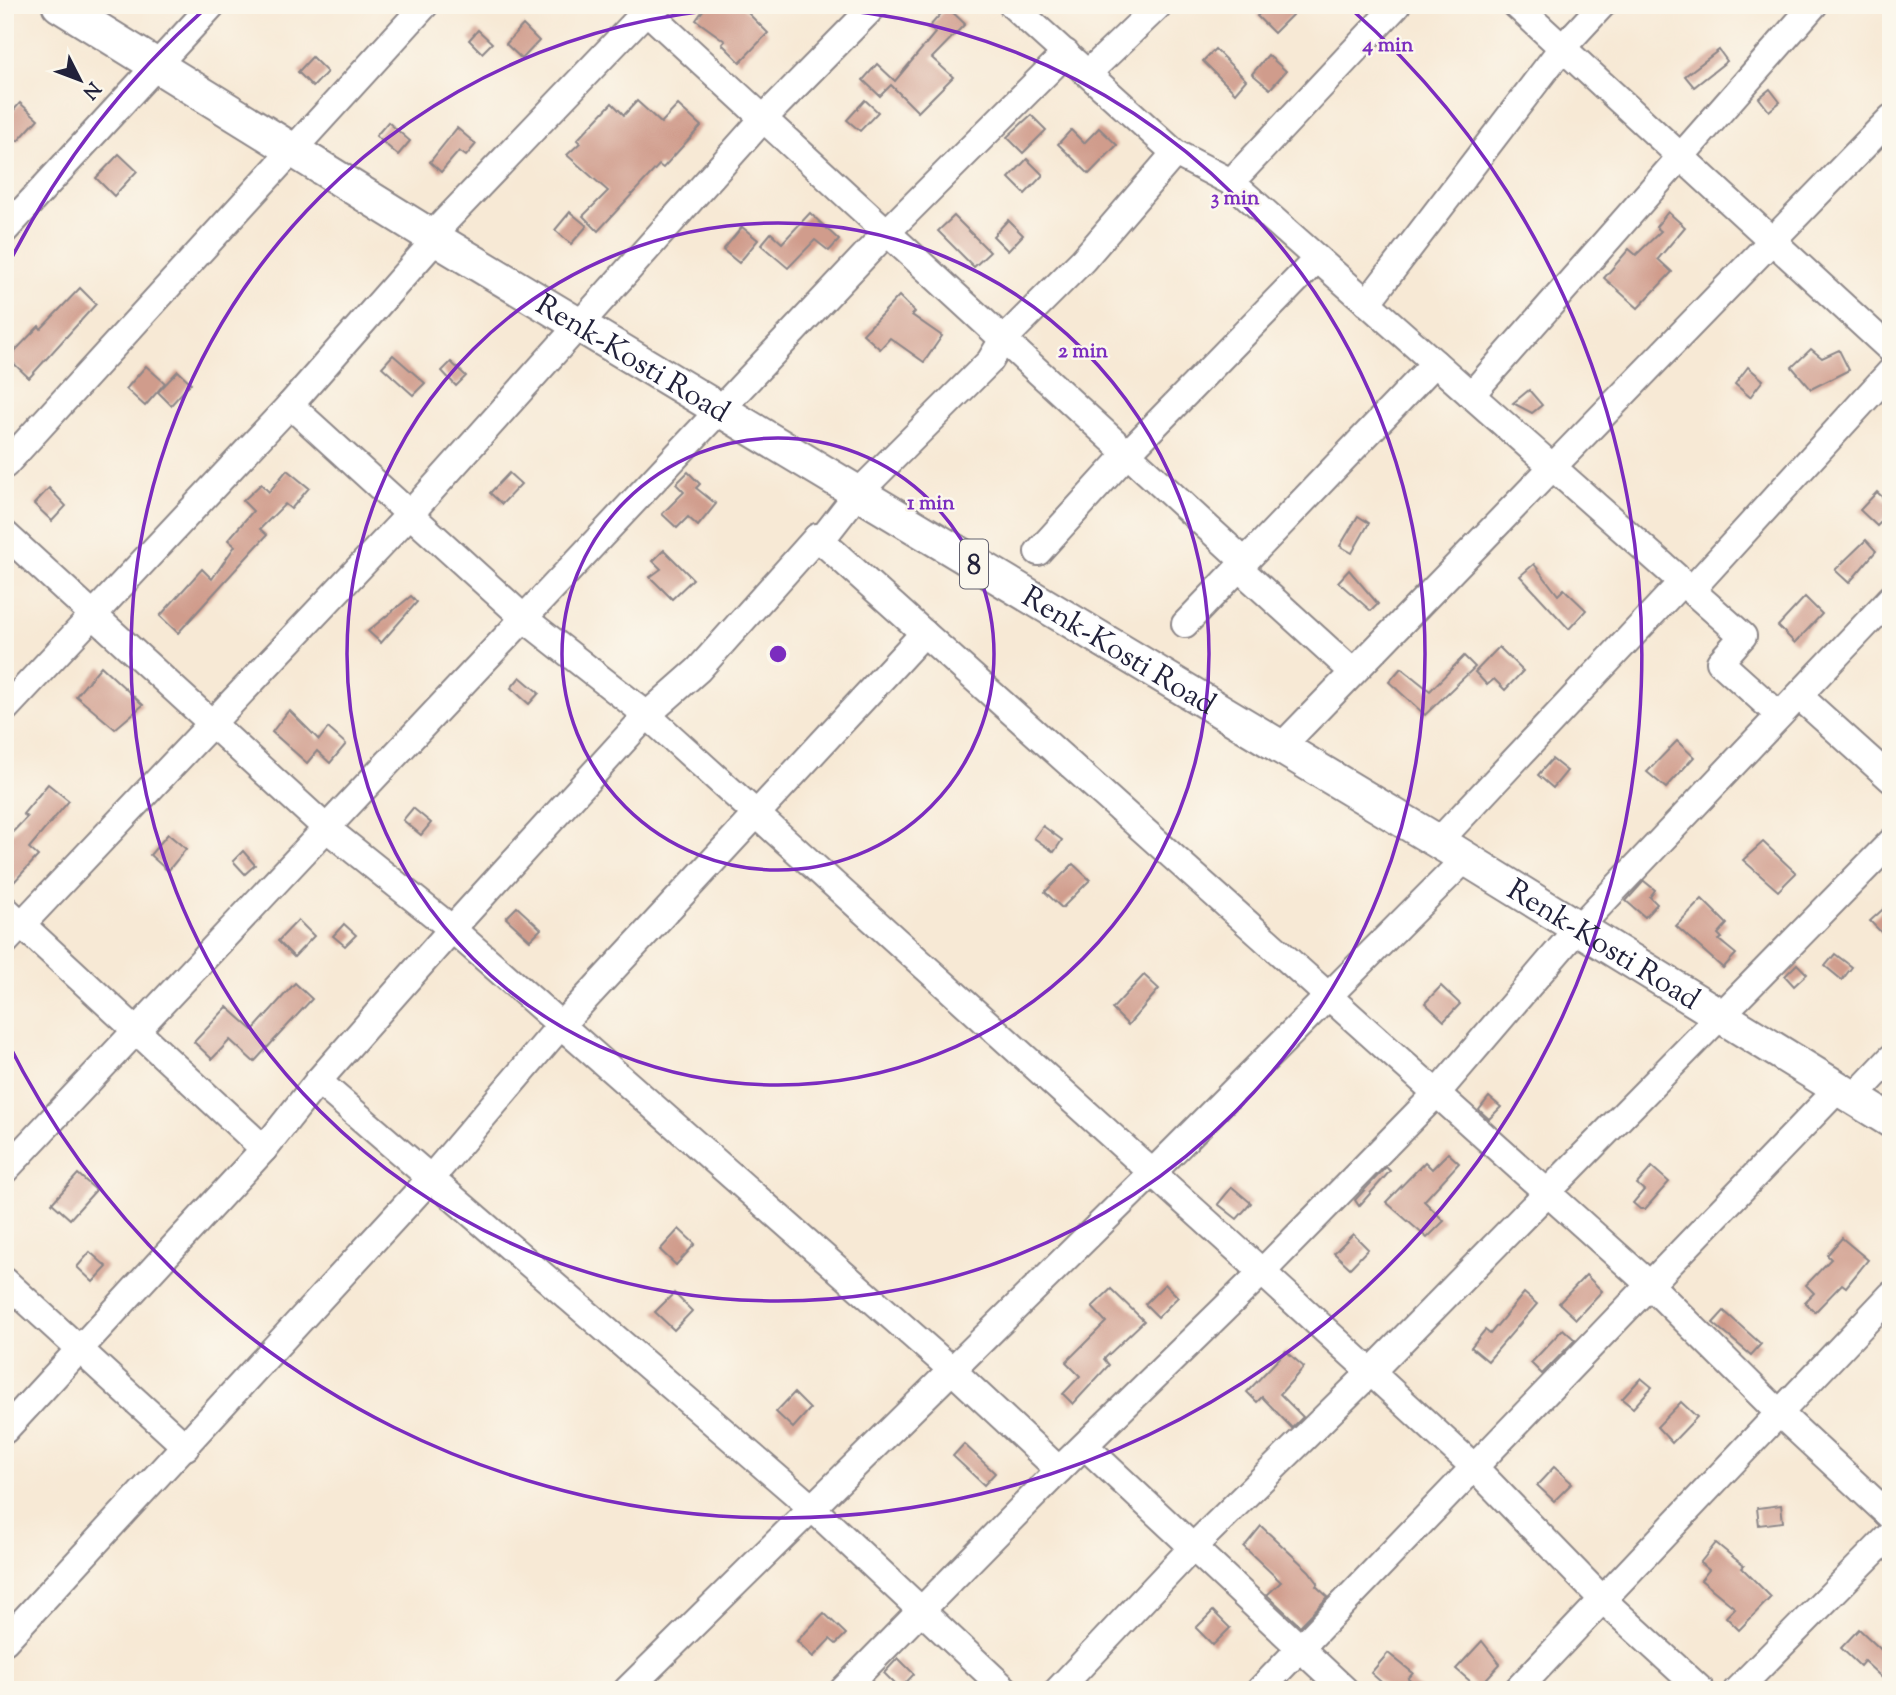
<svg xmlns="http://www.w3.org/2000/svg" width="1896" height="1695" viewBox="0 0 1896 1695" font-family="'Sorts Mill Goudy',serif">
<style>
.building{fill:#d09c8c}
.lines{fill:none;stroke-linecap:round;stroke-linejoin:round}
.minor-casing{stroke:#8c8688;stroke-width:30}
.major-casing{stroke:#8c8688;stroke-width:37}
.minor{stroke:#fff;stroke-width:26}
.major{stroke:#fff;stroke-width:33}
.ring{fill:none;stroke:#7b2cbf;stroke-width:3.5}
.labels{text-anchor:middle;stroke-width:5;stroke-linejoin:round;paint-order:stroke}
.shield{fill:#fbf7ec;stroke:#636270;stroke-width:2}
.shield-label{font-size:28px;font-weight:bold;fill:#22223b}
.street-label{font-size:30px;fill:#22223b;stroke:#fbf7ec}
.centre{fill:#7b2cbf;stroke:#fbf7ec;stroke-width:3.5}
.ring-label{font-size:21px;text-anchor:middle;font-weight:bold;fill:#7b2cbf;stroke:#fbf7ec;stroke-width:5;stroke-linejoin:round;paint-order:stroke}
</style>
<rect width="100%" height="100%" fill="#fbf7ec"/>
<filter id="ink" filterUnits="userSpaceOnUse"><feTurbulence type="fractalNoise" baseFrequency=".0143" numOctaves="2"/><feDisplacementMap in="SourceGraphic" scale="14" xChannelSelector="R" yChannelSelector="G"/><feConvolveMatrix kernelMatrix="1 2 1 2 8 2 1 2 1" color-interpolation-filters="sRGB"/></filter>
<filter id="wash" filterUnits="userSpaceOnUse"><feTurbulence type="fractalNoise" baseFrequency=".00686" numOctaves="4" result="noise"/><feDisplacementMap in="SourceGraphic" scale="28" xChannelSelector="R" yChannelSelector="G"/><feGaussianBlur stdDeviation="1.57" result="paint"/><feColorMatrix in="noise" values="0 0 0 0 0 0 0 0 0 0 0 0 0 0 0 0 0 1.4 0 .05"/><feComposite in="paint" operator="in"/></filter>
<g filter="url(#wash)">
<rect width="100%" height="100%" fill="#f7e9d5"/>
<g id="blocks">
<g class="building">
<path d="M707,5H740L768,33L740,62L722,44L725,41L696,20Z"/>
<path d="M1268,5H1302L1274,33L1257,16Z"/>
<path d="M947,7L965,24L932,58L953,77L918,112L891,85L880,96L863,80L877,64L895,81L935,33L929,27Z"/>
<path d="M523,25L539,41L522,59L506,44Z"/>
<path d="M478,30L492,43L482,53L469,40Z"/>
<path d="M1215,49L1246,80L1235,93L1203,61Z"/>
<path d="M1719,50L1727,61L1694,87L1685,76Z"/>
<path d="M1268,55L1286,71L1270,89L1252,74Z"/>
<path d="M312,57L327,72L313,87L298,72Z"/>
<path d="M1770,89L1780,102L1769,111L1759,98Z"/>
<path d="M865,100L878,112L860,131L847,120Z"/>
<path d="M637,101L661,123L678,105L701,126L663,168L659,165L598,231L583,216L608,191L567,155L580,143L577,140L612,103L624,115Z"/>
<path d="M20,103L38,119L18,141L5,130V120Z"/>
<path d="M1031,115L1046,130L1023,153L1007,137Z"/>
<path d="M388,122L410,141L398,155L376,136Z"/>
<path d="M457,128L476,144L466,156L459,151L441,172L430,162Z"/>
<path d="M1099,128L1117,145L1089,174L1058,144L1071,130L1084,143Z"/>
<path d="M119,154L137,171L114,196L96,178Z"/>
<path d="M1027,159L1043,175L1025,194L1009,178Z"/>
<path d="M570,212L587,226L571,244L555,230Z"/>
<path d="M1668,212L1685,227L1658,259L1672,272L1638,308L1604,278L1629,249L1636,255L1661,231L1656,227Z"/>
<path d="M810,213L839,240L829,251L815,240L788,268L761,245L771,233L782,243Z"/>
<path d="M954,216L990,252L974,267L938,231Z"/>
<path d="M1008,220L1023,235L1008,251L993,236Z"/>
<path d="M742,227L758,240L739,263L723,250Z"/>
<path d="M80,288L96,304L29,378L8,358L39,326L41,329Z"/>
<path d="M899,296L915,312L912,315L942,336L924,362L890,338L880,349L863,334Z"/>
<path d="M1811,349L1822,358L1839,350L1849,370L1811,389L1792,367Z"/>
<path d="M393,355L425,383L413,395L382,367Z"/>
<path d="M451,362L466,376L456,386L442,371Z"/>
<path d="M146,366L165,383L145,406L126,389Z"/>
<path d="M1748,367L1763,380L1750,397L1735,384Z"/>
<path d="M178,371L191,383L171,405L158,392Z"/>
<path d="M1529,390L1542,405L1532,413L1513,403Z"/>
<path d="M287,470L309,488L291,509L285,504L260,529L267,535L178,633L160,616L202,569L212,579L235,546L228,540L253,511L243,501L261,484L269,492Z"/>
<path d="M688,472L700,484L696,488L716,504L698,526L688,517L677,528L662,514L684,492L676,484Z"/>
<path d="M509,473L521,484L502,504L490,493Z"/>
<path d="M49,488L66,506L52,521L34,504Z"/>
<path d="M1877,492L1891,505V512L1877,526L1860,510Z"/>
<path d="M1358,516L1369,523L1352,553L1340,546Z"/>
<path d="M1866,540L1876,551L1849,583L1835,570Z"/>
<path d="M664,550L693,579L672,599L650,577L661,569L653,561Z"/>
<path d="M1534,564L1558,595L1564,589L1586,610L1569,629L1520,576Z"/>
<path d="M1349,570L1378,604L1371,611L1338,582Z"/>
<path d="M411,596L417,602L381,643L368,631Z"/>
<path d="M1805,597L1822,614L1795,643L1778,626Z"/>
<path d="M1499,647L1523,671L1505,690L1494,679L1487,685L1475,672Z"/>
<path d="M1464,656L1475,667L1425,715L1389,682L1401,668L1430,691Z"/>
<path d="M101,666L143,705L115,729L76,696Z"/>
<path d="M520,677L539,693L529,704L511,688Z"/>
<path d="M289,710L319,740L328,728L346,744L330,763L317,751L307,763L272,732Z"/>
<path d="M1677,741L1694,757L1666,788L1647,772Z"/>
<path d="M1552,759L1567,771L1553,788L1538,775Z"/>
<path d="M48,784L69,801L29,848L38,856L13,883L5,875V840L27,817L23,814Z"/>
<path d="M413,808L431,823L421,835L403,820Z"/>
<path d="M1043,826L1062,840L1054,852L1034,838Z"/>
<path d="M168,834L186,849L168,871L150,855Z"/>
<path d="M1763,842L1796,873L1778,891L1743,860Z"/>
<path d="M243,851L255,865L245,874L233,861Z"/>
<path d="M1073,864L1090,880L1062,908L1045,892Z"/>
<path d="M1644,881L1655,890L1650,897L1657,904L1645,917L1626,901Z"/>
<path d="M1702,899L1727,924L1718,934L1722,938L1719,940L1736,954L1723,968L1676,926Z"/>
<path d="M1891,902V926L1883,934L1870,921Z"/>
<path d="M517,907L541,929L530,940L506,918Z"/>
<path d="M298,920L314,936L294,957L278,941Z"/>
<path d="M344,924L356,935L345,946L333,936Z"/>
<path d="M1835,954L1852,967L1842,980L1825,966Z"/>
<path d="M1797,964L1807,974L1794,986L1785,976Z"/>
<path d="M1144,975L1159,989L1128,1025L1112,1009Z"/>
<path d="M295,983L312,999L254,1062L230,1040L212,1059L194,1042L227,1007L253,1030Z"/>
<path d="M1441,986L1460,1004L1444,1021L1425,1003Z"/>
<path d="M1489,1097L1501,1107L1489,1119L1479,1110Z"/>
<path d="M1448,1153L1459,1163L1424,1201L1444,1221L1427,1238L1386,1202L1425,1162L1432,1169Z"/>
<path d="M1386,1167L1390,1171L1359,1206L1355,1200Z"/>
<path d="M1652,1167L1669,1182L1645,1209H1640L1633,1203L1644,1190L1637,1184Z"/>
<path d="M78,1174L96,1190L70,1219L52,1203Z"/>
<path d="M1232,1187L1251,1203L1237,1219L1218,1204Z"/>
<path d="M679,1229L695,1244L676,1265L660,1250Z"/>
<path d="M1353,1234L1368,1249L1350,1268L1334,1253Z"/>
<path d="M1842,1238L1868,1260L1846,1287L1842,1284L1815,1312L1805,1302L1814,1293L1806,1285L1831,1259L1827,1255Z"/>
<path d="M90,1252L107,1267L93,1282L77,1267Z"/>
<path d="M1586,1275L1602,1291L1576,1319L1559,1303Z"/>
<path d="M1165,1284L1178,1297L1158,1317L1145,1304Z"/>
<path d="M1111,1289L1144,1321L1104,1359L1109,1365L1073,1404L1063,1394L1080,1376L1066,1362L1106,1322L1092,1307Z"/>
<path d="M674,1293L692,1311L674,1330L655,1312Z"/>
<path d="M1524,1293L1537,1304L1488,1361L1471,1347L1485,1330L1490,1334Z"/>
<path d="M1724,1311L1761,1344L1751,1355L1713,1323Z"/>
<path d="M1563,1329L1575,1340L1542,1374L1531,1363Z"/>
<path d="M1286,1351L1304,1367L1280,1394L1303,1417L1292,1428L1262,1397L1257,1402L1247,1392Z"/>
<path d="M1641,1378L1652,1387L1633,1408L1622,1399Z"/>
<path d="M794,1393L810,1409L793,1428L776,1412Z"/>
<path d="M1681,1402L1697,1417L1672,1443L1657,1427Z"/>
<path d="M964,1444L995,1473L984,1485L953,1456Z"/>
<path d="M1554,1467L1572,1483L1554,1501L1537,1485Z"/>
<path d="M1781,1505L1783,1522L1759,1525L1757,1508Z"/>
<path d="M1261,1526L1309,1571L1318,1583L1316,1586L1328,1597L1300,1626L1267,1595L1281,1582L1244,1547Z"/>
<path d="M1716,1543L1744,1566L1742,1568L1771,1597L1739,1630L1726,1617L1735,1608L1701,1580L1709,1570L1700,1563Z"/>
<path d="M1213,1611L1230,1628L1213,1645L1196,1628Z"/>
<path d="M824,1613L846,1634L836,1644L830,1639L813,1657L797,1641Z"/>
<path d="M1859,1629L1891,1659V1686L1864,1661L1860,1666L1841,1648Z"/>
<path d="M1482,1641L1500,1664L1478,1688L1456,1669Z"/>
<path d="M1388,1653L1413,1673L1408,1679L1421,1690H1390L1371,1673Z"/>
<path d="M898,1658L914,1674L900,1689L884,1673Z"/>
</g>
</g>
</g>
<g filter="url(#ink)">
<use href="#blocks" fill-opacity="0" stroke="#8c8688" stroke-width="2"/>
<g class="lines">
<g class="minor-casing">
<g id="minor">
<path d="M640,5L1245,562"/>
<path d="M1012,5L1175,153L1231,182L1743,636L1720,662L1779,715"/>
<path d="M1516,5L1891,350"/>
<path d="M1088,73L1159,5"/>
<path d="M1231,182L1397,5"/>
<path d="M5,230L212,5"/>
<path d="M431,236L652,5"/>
<path d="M1367,303L1562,48L1602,5"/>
<path d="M1471,395L1814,5"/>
<path d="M290,405L526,620L647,715L1262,1272L1474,1467L1602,1599L1701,1690"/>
<path d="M5,465L425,5"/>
<path d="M5,534L326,828L452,929L951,1369L1059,1470L843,1690"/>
<path d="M817,537L1649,1284L1779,1413L1891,1517"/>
<path d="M1038,552L1127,454L1317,259"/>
<path d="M1239,568L1353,672"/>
<path d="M1691,590L1891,371"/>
<path d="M1185,624L1435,363"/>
<path d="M1799,696L1891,779"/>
<path d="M5,709L290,405L436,239"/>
<path d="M1281,747L1891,118"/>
<path d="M1438,842L1682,582"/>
<path d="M5,909L264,1149"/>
<path d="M5,942L410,514L763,119L875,5"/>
<path d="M318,1081L811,1507L1006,1690"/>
<path d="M1853,1098L1891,1058"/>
<path d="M5,1170L886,233L1066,53"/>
<path d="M5,1281L186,1447"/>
<path d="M5,1430L264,1149L318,1081L452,929L647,715L698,670L817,537L822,539L857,494L990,361L1002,341L1083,260L1175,153"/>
<path d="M1086,1447L1345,1690"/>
<path d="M1059,1470L1262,1272L1437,1093L1578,928L1891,598"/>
<path d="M5,1641L431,1178L561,1025L924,633"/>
<path d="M627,1690L1152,1173L1466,858"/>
<path d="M1058,1690L1192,1548L1371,1372L1891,842"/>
<path d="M1260,1690L1838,1089"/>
<path d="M1517,1690L1891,1295"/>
<path d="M1737,1690L1891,1534"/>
</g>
</g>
<g class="major-casing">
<g id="major">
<path id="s1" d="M59,5L436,239L1452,850L1891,1121"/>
</g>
</g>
<use href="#minor" class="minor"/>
<use href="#major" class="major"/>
</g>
</g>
<g class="ring">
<circle cx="778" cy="654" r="216"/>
<circle cx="778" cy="654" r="431"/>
<circle cx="778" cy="654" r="647"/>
<path d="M6 269A863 863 0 0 1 206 8M1350 8A863 863 0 1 1 6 1039"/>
</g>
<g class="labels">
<rect class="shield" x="960" y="539.5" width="28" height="49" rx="5"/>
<g class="shield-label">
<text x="974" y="574">8</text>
</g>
<g class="street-label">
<text dy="10" stroke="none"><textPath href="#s1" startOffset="674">Renk-Kosti Road</textPath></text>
<text dy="10" stroke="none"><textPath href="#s1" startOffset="1241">Renk-Kosti Road</textPath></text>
<text dy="10" stroke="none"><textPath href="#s1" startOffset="1808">Renk-Kosti Road</textPath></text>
</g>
</g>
<circle cx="778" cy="654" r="10" class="centre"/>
<g class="ring-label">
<text x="1388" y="51">4 min</text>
<text x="1235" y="204">3 min</text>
<text x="1083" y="357">2 min</text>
<text x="931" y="509">1 min</text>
</g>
<rect width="1896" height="1695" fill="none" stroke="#fbf7ec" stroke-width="28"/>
<g transform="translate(80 80) rotate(132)" stroke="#fbf7ec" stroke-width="5" paint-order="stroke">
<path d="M0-5L12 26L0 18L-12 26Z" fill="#22223b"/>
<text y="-10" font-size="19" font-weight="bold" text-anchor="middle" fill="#22223b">N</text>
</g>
</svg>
